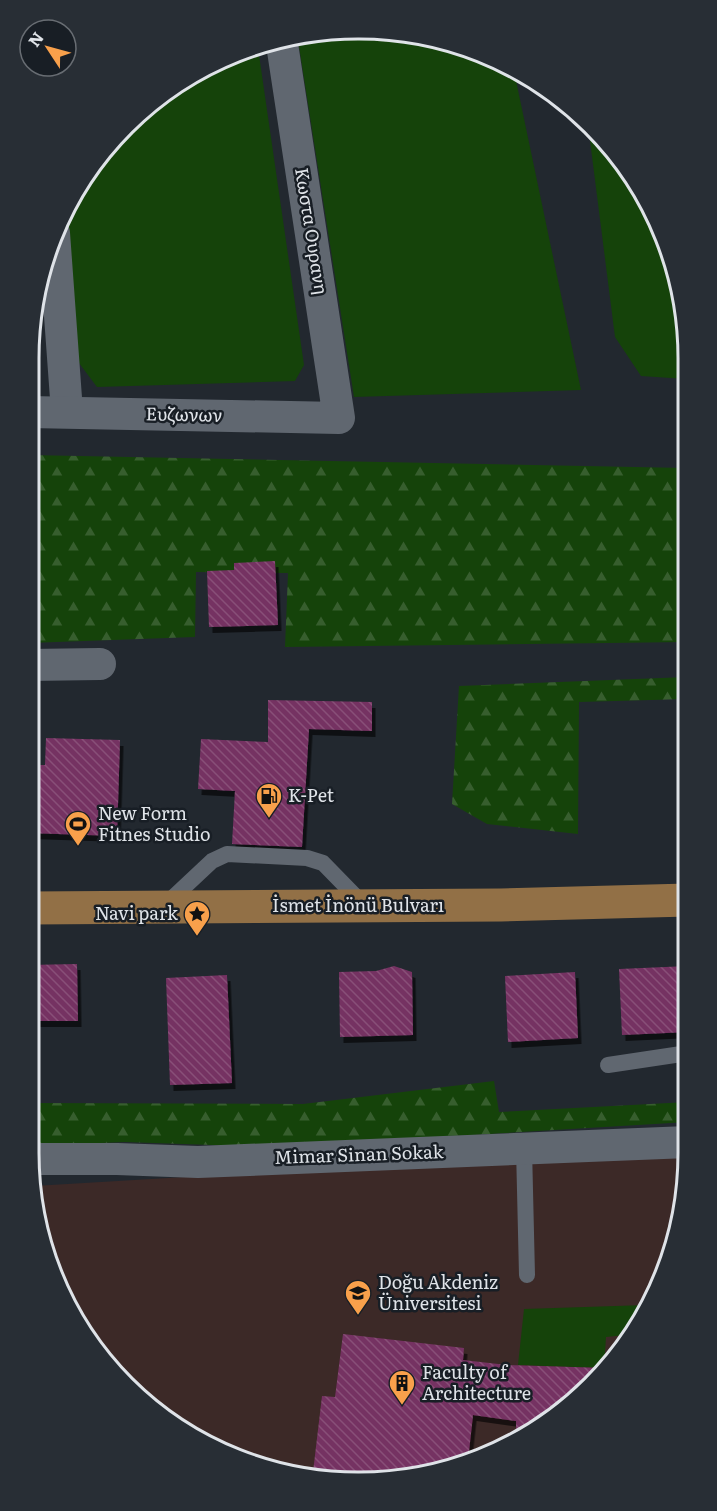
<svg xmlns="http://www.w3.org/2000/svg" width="717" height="1511" viewBox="0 0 717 1511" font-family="Literata,serif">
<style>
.education{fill:#3c2927}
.green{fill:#15430a}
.forest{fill:url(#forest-firs)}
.building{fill:url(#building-back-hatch);filter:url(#shadow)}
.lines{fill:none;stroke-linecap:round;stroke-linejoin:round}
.service{stroke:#606770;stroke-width:16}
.minor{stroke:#606770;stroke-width:32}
.primary{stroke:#927046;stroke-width:33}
.labels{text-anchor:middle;stroke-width:5;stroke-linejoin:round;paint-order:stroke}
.street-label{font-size:18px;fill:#dfe3e8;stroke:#181e25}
.poi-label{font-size:18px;fill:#dfe3e8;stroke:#181e25;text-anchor:start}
.rim{fill:none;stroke:#dfe3e8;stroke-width:3}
</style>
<defs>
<pattern id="forest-firs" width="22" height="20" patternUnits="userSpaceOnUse" patternTransform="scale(1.5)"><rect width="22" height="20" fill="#15430a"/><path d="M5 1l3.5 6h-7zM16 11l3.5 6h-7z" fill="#375e2e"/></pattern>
<pattern id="building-back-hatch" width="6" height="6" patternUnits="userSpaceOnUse" patternTransform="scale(1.5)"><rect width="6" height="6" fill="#753262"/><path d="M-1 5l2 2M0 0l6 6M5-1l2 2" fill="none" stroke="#885078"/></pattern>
<filter id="shadow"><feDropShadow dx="3.5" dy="6" stdDeviation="0" flood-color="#0009"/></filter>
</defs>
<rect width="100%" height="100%" fill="#22282f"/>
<path class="education" d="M688,1147V1153L663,1279L592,1386L505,1448L402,1480L294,1476L175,1427L97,1354L46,1259L34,1186Z"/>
<g class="green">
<path d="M359,29L485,54L514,71L581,390L354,397L298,40Z"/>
<path d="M258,48L304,365L295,381L97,387L79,363L66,226L63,218L125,125L233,53Z"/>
<path d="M588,125L621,158L663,232L686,315V379L641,376L615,337Z"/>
<path d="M646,1305L626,1335L606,1337L604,1368L518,1365L524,1309Z"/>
</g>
<g class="forest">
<path d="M29,455L686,468L687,642L285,647L288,573L196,572L195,637L29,643Z"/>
<path d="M687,677V699L579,702L578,834L487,824L452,804L459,686Z"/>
<path d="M494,1081L499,1112L688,1102V1122L273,1147L125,1142L29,1146V1103L303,1104Z"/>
</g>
<g class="building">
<path d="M275,561L278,625L209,627L207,571L234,570V563Z"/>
<path d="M268,700L372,702V731L309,729L302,847L232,844L235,791L198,789L201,739L268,742Z"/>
<path d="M46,738L120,740L117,836L28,833V765H45Z"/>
<path d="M77,964L78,1021H28V965Z"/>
<path d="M394,966L412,972L413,1035L340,1037L339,972L376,971Z"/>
<path d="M688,966V1032L622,1035L619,969Z"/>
<path d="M575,972L578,1038L508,1042L505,976Z"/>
<path d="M227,975L232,1083L170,1085L166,978Z"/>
<path d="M343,1334L464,1348L463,1360L507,1365L604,1368L592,1386L516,1441V1421L473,1415L468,1460L402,1480L334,1477V1475L313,1472L322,1396L335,1397Z"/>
</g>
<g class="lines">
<g class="service">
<path d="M164,906L212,861L227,854L307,858L323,863L364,905"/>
<path d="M608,1065L688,1053"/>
<path d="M524,1148L527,1275"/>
</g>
<g class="minor">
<path d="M54,233L67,412"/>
<path d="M29,412L339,418L282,44"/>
<path d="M29,665L100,664"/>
<path d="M30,1159H117L198,1162L688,1142"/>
</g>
<path class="primary" d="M29,908L501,905L688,900"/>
</g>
<defs>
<g id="fuel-pin" transform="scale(1.35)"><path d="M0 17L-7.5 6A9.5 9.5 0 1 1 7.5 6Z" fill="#f8a04b" stroke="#181e25"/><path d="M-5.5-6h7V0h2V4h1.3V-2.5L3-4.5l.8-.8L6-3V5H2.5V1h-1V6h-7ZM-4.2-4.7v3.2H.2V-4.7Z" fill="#111"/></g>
<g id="stadium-pin" transform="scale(1.35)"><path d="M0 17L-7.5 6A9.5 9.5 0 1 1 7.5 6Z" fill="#f8a04b" stroke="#181e25"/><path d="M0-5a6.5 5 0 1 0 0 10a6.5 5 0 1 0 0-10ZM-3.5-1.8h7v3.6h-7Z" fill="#111"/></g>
<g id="sight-pin" transform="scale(1.35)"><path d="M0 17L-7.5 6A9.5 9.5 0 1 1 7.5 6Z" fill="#f8a04b" stroke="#181e25"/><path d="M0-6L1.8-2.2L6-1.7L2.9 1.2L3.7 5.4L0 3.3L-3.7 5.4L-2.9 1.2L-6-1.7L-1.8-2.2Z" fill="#111"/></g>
<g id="university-pin" transform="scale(1.35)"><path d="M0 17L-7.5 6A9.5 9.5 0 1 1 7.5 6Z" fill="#f8a04b" stroke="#181e25"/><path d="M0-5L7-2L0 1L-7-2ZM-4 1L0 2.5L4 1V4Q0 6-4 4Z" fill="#111"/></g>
<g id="building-pin" transform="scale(1.35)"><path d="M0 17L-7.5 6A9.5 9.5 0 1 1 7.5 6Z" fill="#f8a04b" stroke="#181e25"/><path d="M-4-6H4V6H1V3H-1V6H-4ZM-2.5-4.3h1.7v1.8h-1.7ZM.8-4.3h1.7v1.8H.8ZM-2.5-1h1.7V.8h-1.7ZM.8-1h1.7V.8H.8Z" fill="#111"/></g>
</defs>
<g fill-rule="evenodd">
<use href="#fuel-pin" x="269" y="796"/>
<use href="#stadium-pin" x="78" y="824"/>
<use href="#sight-pin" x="197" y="914"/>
<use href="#university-pin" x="358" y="1293"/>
<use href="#building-pin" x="402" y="1383"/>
</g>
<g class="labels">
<g class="street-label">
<text transform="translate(311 231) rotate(81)" y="6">Κωστα Ουρανη</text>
<text transform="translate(184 415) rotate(1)" y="6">Ευζωνων</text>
<text x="358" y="912">İsmet İnönü Bulvarı</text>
<text transform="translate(359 1155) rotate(-2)" y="6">Mimar Sinan Sokak</text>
</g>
<g class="poi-label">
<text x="288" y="802">K-Pet</text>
<text x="98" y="820">New Form<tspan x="98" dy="21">Fitnes Studio</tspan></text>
<text x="178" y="920" text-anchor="end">Navi park</text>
<text x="378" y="1289">Doğu Akdeniz<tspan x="378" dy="21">Üniversitesi</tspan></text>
<text x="422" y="1379">Faculty of<tspan x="422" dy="21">Architecture</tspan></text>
</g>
</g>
<path d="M0 0H717V1511H0ZM358 39H359A319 319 0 0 1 678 358V1153A319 319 0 0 1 359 1472H358A319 319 0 0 1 39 1153V358A319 319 0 0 1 358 39Z" fill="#282e35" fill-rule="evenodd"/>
<path class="rim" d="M358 39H359A319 319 0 0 1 678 358V1153A319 319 0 0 1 359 1472H358A319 319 0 0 1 39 1153V358A319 319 0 0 1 358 39Z"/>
<g transform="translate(48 48) rotate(306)"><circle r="28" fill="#181e25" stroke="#686d73" stroke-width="1.5"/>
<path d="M0-4.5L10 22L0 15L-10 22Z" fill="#f8a04b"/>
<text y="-9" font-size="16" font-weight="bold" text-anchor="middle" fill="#dfe3e8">N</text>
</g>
</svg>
